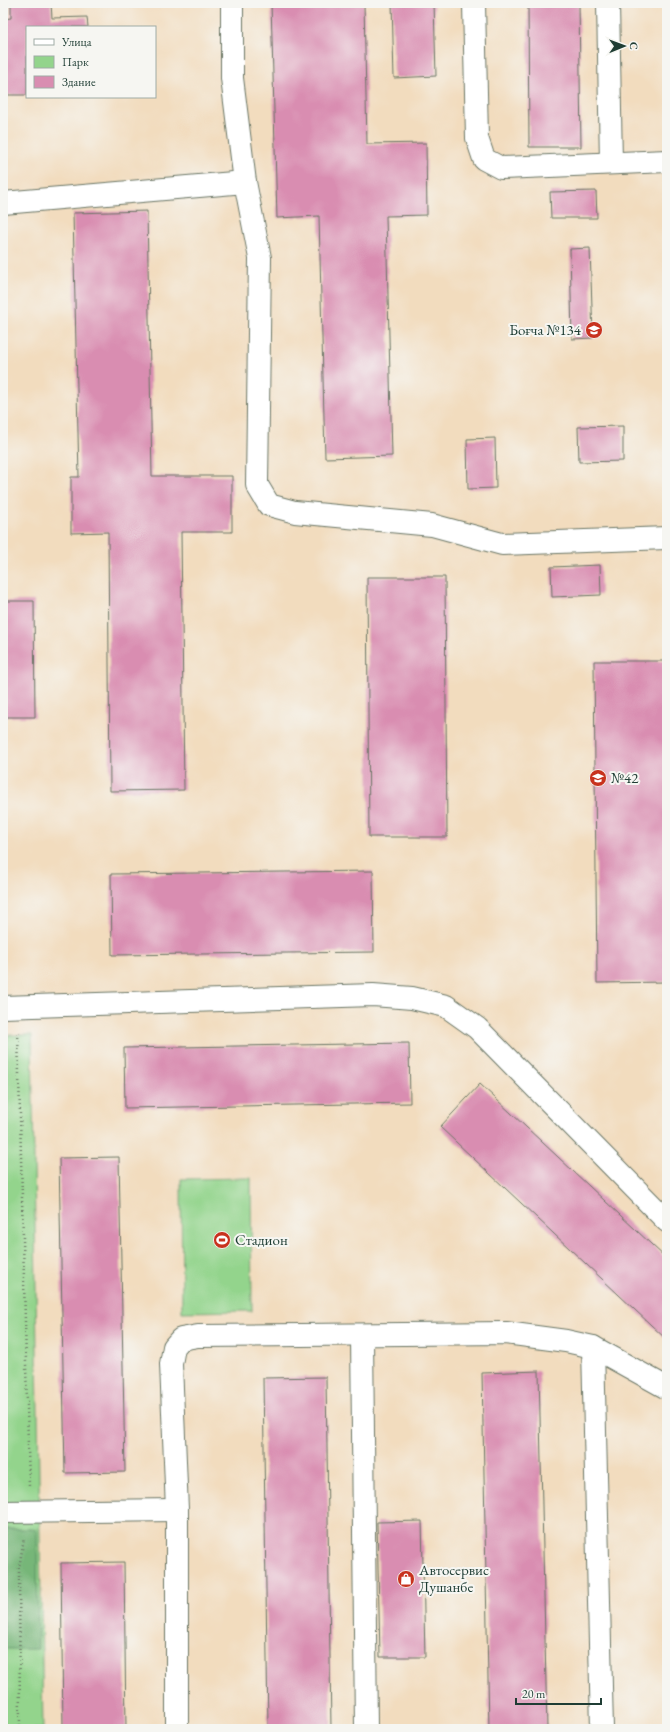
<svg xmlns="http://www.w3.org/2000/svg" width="670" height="1732" viewBox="0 0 670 1732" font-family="'EB Garamond',serif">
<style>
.green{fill:#93d48c;stroke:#598860}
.forest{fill:#76b678;stroke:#4a7a56}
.building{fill:#d98db1}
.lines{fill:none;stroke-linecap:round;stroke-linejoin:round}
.minor-casing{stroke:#697564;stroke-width:24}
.path{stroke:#697564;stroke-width:2.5;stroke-dasharray:1 3;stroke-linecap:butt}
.minor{stroke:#fff;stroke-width:22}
.labels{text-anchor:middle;stroke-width:4;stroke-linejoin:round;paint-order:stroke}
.poi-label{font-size:15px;fill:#1f3d34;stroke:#f6f6f2;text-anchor:start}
</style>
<rect width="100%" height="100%" fill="#f6f6f2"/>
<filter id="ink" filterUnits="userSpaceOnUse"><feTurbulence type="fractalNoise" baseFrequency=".025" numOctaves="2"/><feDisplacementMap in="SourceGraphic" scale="8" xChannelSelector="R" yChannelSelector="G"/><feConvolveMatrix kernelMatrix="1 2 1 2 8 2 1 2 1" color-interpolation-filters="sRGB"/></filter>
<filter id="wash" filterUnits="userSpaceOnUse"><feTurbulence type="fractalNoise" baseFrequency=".012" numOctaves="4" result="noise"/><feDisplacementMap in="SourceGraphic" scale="16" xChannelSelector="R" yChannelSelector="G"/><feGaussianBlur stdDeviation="0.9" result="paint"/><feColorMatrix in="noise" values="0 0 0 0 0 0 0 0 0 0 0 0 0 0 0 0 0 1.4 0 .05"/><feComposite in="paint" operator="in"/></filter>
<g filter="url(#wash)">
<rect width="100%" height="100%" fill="#f2dcbe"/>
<g class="green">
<path d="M3,1035H32L43,1729H3Z"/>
<path d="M251,1178L252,1311L182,1312L181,1179Z"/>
</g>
<path class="forest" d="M3,1529H37L38,1649H3Z"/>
<g id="blocks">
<g class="building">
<path d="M11,3H51L52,18L87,17L88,27H27V95H3V19L11,18Z"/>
<path d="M271,3H364L367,144L426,143L427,215L386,216L392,456L325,458L319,216L277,218Z"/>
<path d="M392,3H434L436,76L394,78Z"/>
<path d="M528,3H579L581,147H529Z"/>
<path d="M596,191L597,218H551L550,192Z"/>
<path d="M147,211L152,476H232V532H181L184,790L110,791L108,532L71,533V477H79L73,213Z"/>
<path d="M590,248L593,338L572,339L570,249Z"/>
<path d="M623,426V461L579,462L578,427Z"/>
<path d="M495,438L496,488L468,489L467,439Z"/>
<path d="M600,565L601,595L552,597L551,567Z"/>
<path d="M367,577H445L447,837H369Z"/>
<path d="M3,601H34L35,717H3Z"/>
<path d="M594,661H667V982L597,983Z"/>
<path d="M373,871L374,952L112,955L111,874Z"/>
<path d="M409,1043L410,1103L125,1108L124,1048Z"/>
<path d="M480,1084L667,1259V1340L440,1127Z"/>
<path d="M119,1157L125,1472L65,1473L59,1158Z"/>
<path d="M539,1371L547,1729H489L482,1373Z"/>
<path d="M326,1377L331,1729H268L263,1378Z"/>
<path d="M422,1521L425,1657H380L377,1522Z"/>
<path d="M124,1562L126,1729H63L61,1563Z"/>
</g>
</g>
</g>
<g filter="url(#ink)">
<use href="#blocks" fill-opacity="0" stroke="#697564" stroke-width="1"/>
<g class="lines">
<g class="minor-casing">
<g id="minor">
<path d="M232,3V78L245,182L260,258L257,485L269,505L295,512L432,525L502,544L667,538"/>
<path d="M474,3L477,138L484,159L501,168L667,161"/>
<path d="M608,3L611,163"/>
<path d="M3,203L245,182"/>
<path d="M3,1007L373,995L412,998L446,1006L477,1028L667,1221"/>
<path d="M362,1335L366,1729"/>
<path d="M593,1347L602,1729"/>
<path d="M3,1512L177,1510"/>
<path d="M177,1729V1510L171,1364L174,1347L181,1339L198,1336L506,1333L566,1341L593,1347L667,1388"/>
</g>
</g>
<g class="path">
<path d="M18,1033L29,1486"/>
<path d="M20,1729L19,1568L24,1538"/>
</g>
<use href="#minor" class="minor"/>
</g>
</g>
<defs>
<g id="school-disc" transform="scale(0.9)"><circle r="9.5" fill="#c8321e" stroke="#f6f6f2"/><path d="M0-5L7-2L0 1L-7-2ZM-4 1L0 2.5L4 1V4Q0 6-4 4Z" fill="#fff"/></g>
<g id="stadium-disc" transform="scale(0.9)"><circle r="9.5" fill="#c8321e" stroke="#f6f6f2"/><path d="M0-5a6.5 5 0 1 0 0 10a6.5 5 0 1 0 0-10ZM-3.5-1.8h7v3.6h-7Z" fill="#fff"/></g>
<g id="shop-disc" transform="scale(0.9)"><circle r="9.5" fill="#c8321e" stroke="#f6f6f2"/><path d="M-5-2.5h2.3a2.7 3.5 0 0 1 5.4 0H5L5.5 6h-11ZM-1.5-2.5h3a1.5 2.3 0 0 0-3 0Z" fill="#fff"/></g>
</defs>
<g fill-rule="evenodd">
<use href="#school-disc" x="594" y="330"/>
<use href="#school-disc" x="598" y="778"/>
<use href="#stadium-disc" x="222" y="1240"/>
<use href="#shop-disc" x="406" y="1579"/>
</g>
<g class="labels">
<g class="poi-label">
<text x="581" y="335" text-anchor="end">Боғча №134</text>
<text x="611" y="783">№42</text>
<text x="235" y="1245">Стадион</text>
<text x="419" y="1575">Автосервис<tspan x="419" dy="17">Душанбе</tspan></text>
</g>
</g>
<rect width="670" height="1732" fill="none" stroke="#f6f6f2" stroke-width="16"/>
<rect x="26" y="26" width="130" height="72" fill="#f6f6f2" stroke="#a0aca6"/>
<rect x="34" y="39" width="20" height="6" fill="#ffffff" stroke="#a0aca6"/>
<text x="62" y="46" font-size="12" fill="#1f3d34">Улица</text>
<rect x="34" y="56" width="20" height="12" fill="#93d48c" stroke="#a0aca6"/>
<text x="62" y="66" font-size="12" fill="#1f3d34">Парк</text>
<rect x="34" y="76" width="20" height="12" fill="#d98db1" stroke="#a0aca6"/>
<text x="62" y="86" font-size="12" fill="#1f3d34">Здание</text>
<g transform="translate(624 46) rotate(89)" stroke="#f6f6f2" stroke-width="3" paint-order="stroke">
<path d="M0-3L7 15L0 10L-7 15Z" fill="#1f3d34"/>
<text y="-6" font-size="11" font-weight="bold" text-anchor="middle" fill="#1f3d34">С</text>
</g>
<path d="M516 1698v6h85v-6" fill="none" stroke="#1f3d34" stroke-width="2"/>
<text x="522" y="1698" font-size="12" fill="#1f3d34" stroke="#f6f6f2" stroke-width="3" paint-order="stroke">20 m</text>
</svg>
